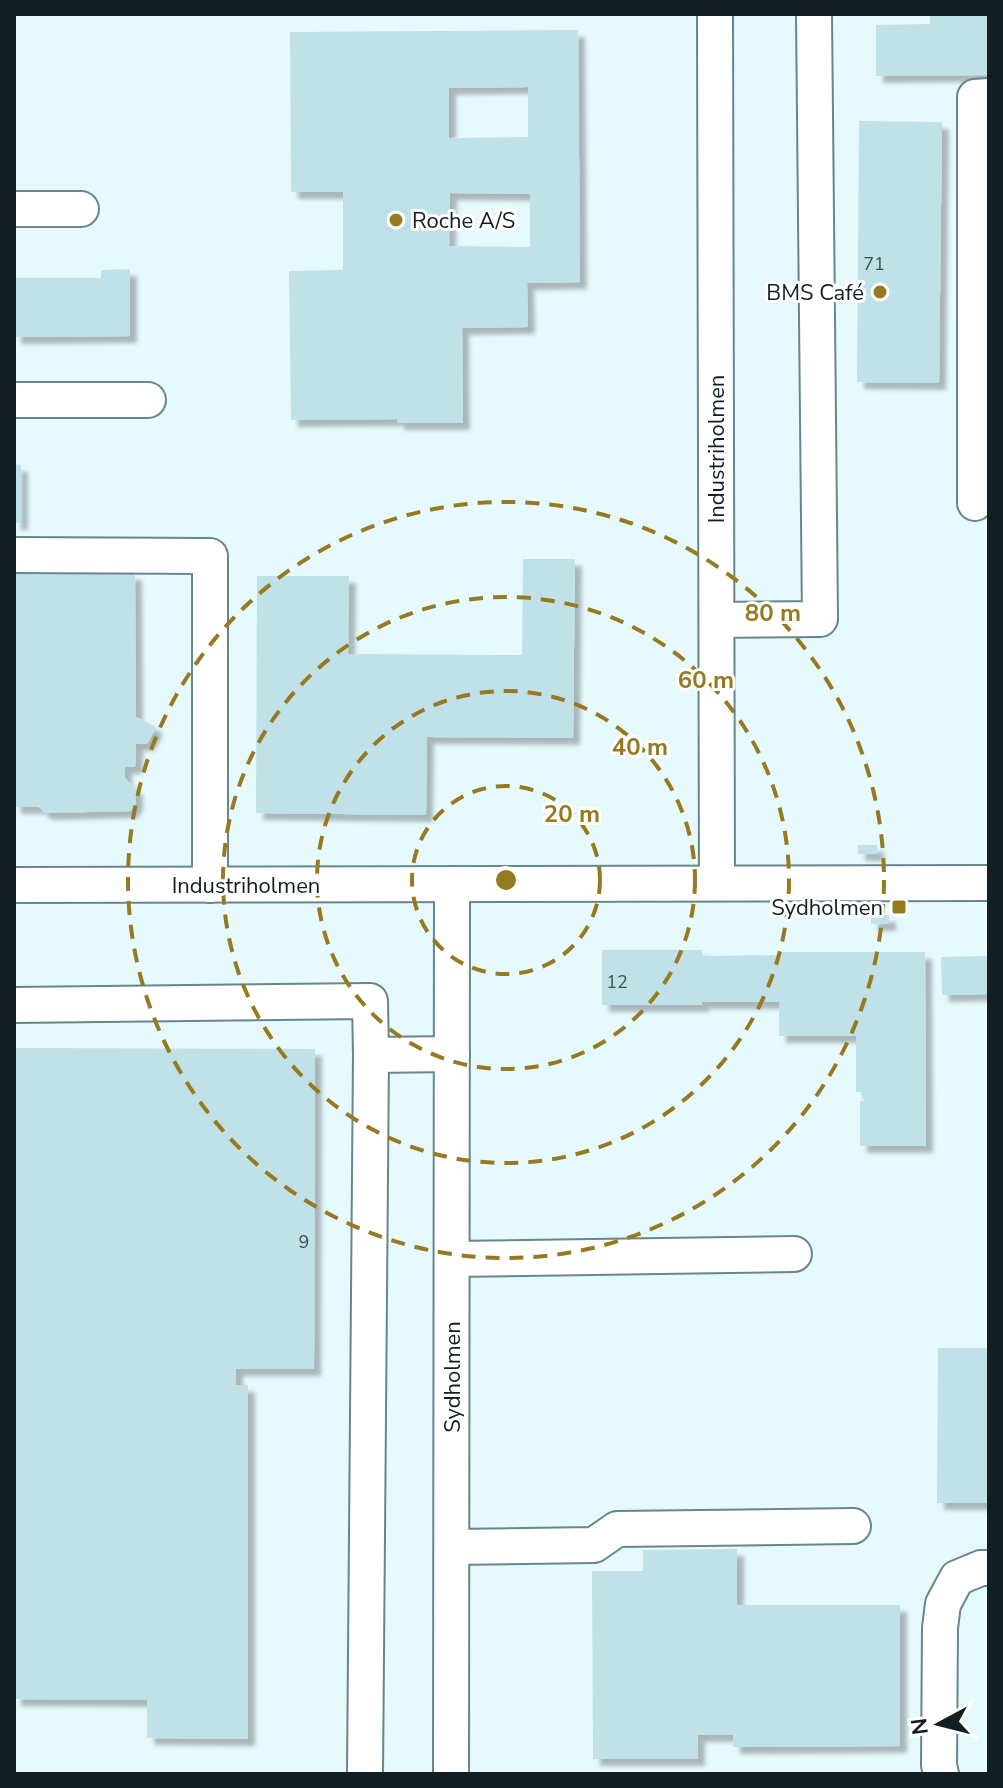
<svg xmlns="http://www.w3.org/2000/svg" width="1003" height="1788" viewBox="0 0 1003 1788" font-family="'Nunito Sans',sans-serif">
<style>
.building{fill:#c0e1e7;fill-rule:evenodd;filter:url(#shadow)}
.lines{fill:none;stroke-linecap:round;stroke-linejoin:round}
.minor-casing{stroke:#68868c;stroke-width:38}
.minor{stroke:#fff;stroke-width:34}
.ring{fill:none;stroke:#967a21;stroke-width:4;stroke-dasharray:14 10}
.poi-dot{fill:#967a21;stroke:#fff;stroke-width:3}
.labels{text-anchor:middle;stroke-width:6;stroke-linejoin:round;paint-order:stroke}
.number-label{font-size:18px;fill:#3e4f52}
.poi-label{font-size:22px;fill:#121e21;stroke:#fff;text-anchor:end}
.street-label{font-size:22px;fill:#121e21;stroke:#fff}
.centre{fill:#967a21;stroke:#fff;stroke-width:4}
.ring-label{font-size:24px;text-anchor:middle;font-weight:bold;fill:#967a21;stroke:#fff;stroke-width:6;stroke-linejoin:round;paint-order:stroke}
</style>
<defs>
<filter id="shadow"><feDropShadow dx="7" dy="7" stdDeviation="2" flood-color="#0004"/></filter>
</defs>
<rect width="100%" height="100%" fill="#e6fafe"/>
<g class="building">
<path d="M930,14H989V75L876,76V25L930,24Z"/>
<path d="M578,30L580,282L527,283L528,327L462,328L463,423H397V419L291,420L289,271L343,270V192H291L290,32ZM528,87V137L449,138V88ZM450,193L530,194V247L449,246Z"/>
<path d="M859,121L942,122L939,383L857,382Z"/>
<path d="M130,269V336L14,337V278H101V270Z"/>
<path d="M14,464L21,465V523H14Z"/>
<path d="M523,559H575L573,738L427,737L426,815L256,813L257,576H349L348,654L522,655Z"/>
<path d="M14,573H133L135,574L136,717L155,726V730L147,744H136V764L134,767H125V778L136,789V803L131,811L45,813L39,807H14Z"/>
<rect x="858" y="845" width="19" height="9"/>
<rect x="871" y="915" width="18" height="9"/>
<path d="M602,950H702V956L779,955V952H925L926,1146H860V1101H864V1092H856V1036H779V1002H702V1005H602Z"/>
<path d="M989,956V994L942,995L941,957Z"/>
<path d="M14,1048L315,1049L314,1369H236V1385H248V1739L147,1738V1700L14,1699Z"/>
<path d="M938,1348H989V1503H937Z"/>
<path d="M737,1549V1605H900V1746L733,1747V1735H698V1759H593L592,1571H643V1550Z"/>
</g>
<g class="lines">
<g class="minor-casing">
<g id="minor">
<path d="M715,14L717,883"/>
<path d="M14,209H81"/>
<path d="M14,400H148"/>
<path d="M975,503V97L989,96"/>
<path d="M14,555L210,556V885"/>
<path d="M717,620L820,619L814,14"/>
<path d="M14,885L989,883"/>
<path d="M14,1005L370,1001L371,1055L452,1054"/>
<path d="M452,1259L794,1254"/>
<path d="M452,1547L594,1545L617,1529L853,1526"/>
<path d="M365,1774L371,1055"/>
<path d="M451,1774L452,884"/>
<path d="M941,1774L939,1765L940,1628L943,1604L957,1578L981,1568H989"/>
</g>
</g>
<use href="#minor" class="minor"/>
</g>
<g class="ring">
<circle cx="506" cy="880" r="94"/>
<circle cx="506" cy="880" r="189"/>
<circle cx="506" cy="880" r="283"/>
<circle cx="506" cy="880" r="378"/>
</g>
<g class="poi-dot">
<circle cx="396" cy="220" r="8"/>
<circle cx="880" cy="292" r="8"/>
<rect x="891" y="899" width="16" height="16" rx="4"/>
</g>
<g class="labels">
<g class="number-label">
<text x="874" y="270">71</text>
<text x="617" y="988">12</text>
<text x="304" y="1248">9</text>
</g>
<g class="poi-label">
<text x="412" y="228" text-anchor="start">Roche A/S</text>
<text x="864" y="300">BMS Café</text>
<text x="883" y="915">Sydholmen</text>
</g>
<g class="street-label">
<text transform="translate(716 449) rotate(-90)" y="8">Industriholmen</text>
<text x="246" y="893">Industriholmen</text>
<text transform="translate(452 1377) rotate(-90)" y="8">Sydholmen</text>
</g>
</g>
<circle cx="506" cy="880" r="12" class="centre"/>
<g class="ring-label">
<text x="773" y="621">80 m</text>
<text x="706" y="688">60 m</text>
<text x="640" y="755">40 m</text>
<text x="572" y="822">20 m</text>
</g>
<rect width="1003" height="1788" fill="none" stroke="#121e21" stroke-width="32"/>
<g transform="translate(939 1724) rotate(263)" stroke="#ffffff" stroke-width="6" paint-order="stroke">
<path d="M0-6L14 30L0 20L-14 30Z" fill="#121e21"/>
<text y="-12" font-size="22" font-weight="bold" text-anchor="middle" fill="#121e21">N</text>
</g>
</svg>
